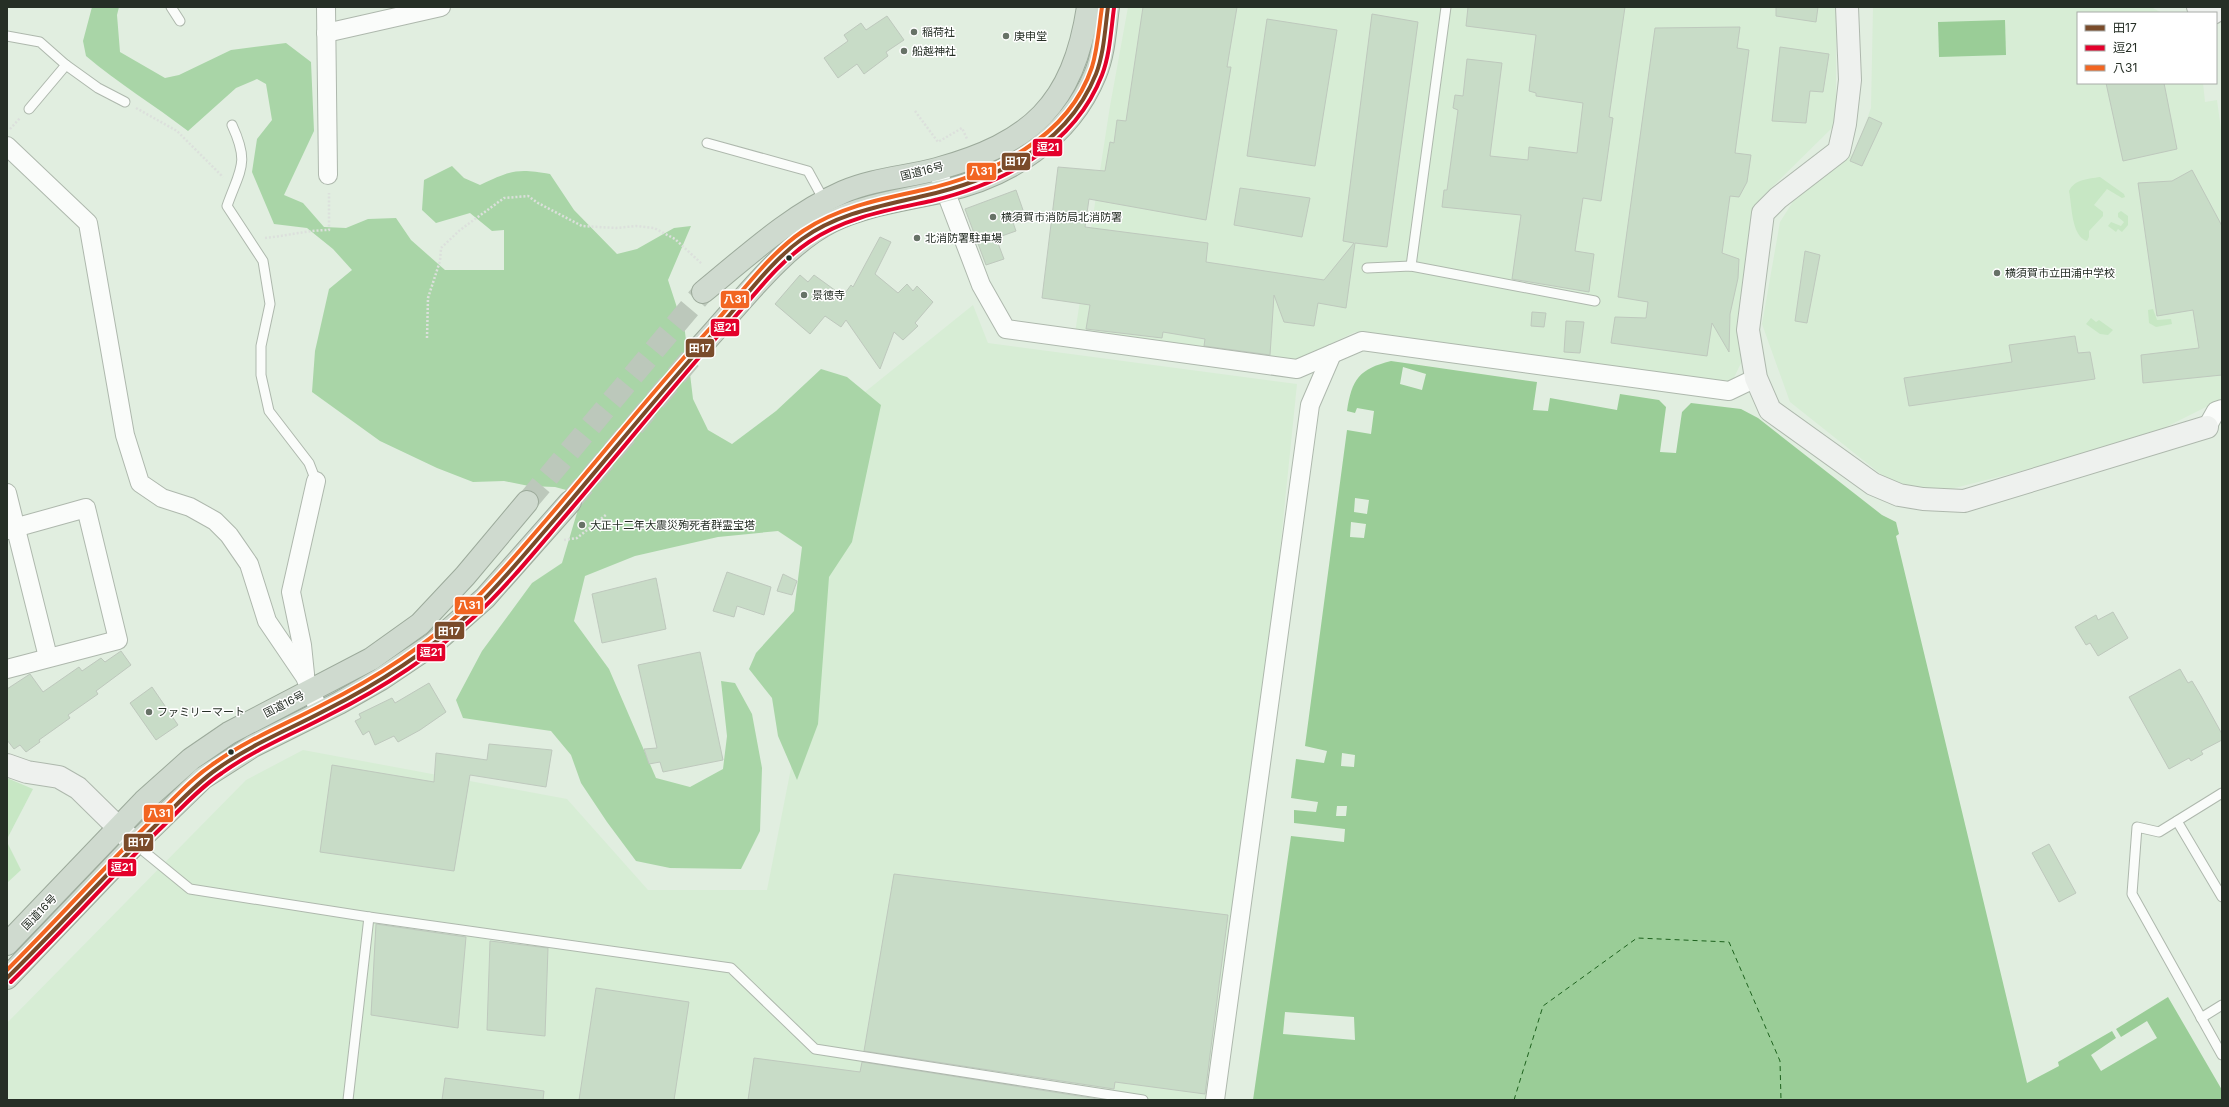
<svg xmlns="http://www.w3.org/2000/svg" width="2229" height="1107" viewBox="0 0 2229 1107" font-family="Inter,'Noto Sans JP',sans-serif">
<style>
.built{fill:#d7edd5}
.green{fill:#c7e7c4}
.forest{fill:#a9d5a7}
.water{fill:#9acd97;fill-rule:evenodd}
.lines{fill:none;stroke-linecap:round;stroke-linejoin:round}
.ferry{stroke:#1e621e;stroke-width:1;stroke-dasharray:5 4;stroke-linecap:butt}
.building{fill:#c8dcc7;stroke:#bec8bd}
.highway-tunnel{stroke:#bcc8bb;stroke-width:22;stroke-dasharray:22 11;stroke-linecap:butt}
.lane-casing{stroke:#aeb8ad;stroke-width:11}
.street-casing{stroke:#aeb8ad;stroke-width:20}
.secondary-casing{stroke:#aeb8ad;stroke-width:24}
.highway-casing{stroke:#9caa9b;stroke-width:24}
.path{stroke:#dce0dc;stroke-width:2.5;stroke-dasharray:2 2;stroke-linecap:butt}
.lane{stroke:#fafcfa;stroke-width:9}
.street{stroke:#fafcfa;stroke-width:18}
.secondary{stroke:#eef1ee;stroke-width:22}
.highway{stroke:#cfdacf;stroke-width:22}
.bus-1-casing{stroke:#fff;stroke-width:7}
.bus-2-casing{stroke:#fff;stroke-width:7}
.bus-3-casing{stroke:#fff;stroke-width:7}
.bus-1{stroke:#7a4b2a;stroke-width:4}
.bus-2{stroke:#e4002b;stroke-width:4}
.bus-3{stroke:#f26522;stroke-width:4}
.poi-dot{fill:#677267;stroke:#fff;stroke-width:1.5}
.bus-dot{fill:#262f26;stroke:#fff;stroke-width:1.5}
.labels{text-anchor:middle;stroke-width:3;stroke-linejoin:round;paint-order:stroke}
.poi-label{font-size:11px;fill:#262f26;stroke:#fff;text-anchor:start}
.street-label{font-size:11px;fill:#262f26;stroke:#fff}
.line-badge{stroke:#fff;stroke-width:1.5}
.badge-label{font-size:11px;text-anchor:middle;font-weight:bold;fill:#fff}
</style>
<rect width="100%" height="100%" fill="#e1eee0"/>
<g class="built">
<path d="M1128,7H1836V124L1763,196L1750,223L1737,326L1742,361L1731,384L1355,332L1290,363L1075,333L1110,106Z"/>
<path d="M1873,7H2151L2162,13H2078V83H2203L2205,102L2217,100L2222,137V399L2138,441L1939,492L1897,487L1790,402L1762,324L1780,222L1794,200L1855,152L1871,108Z"/>
<path d="M973,305L988,343L1297,384L1224,1100H7V1023L246,780L303,750L567,799L648,890H767L865,392Z"/>
</g>
<g class="green">
<path d="M2100,177L2124,194L2125,197L2122,198L2107,189L2094,205L2103,212V216L2089,231V237L2087,241C2071,236 2072,205 2069,191C2075,179 2088,179 2100,177Z"/>
<path d="M2121,211L2128,216V225L2122,232L2118,229L2116,232L2108,226L2111,222L2121,226L2124,222L2118,217V213Z"/>
<path d="M2153,309L2157,320L2171,319L2172,324L2156,327L2149,323L2148,310Z"/>
<path d="M2091,318L2096,322L2099,320L2113,330L2108,335L2100,334L2086,324Z"/>
<path d="M7,778L33,789L7,839Z"/>
<path d="M7,842L21,870L7,883Z"/>
</g>
<path class="forest" d="M92,7H119L117,15L120,52L165,78L179,75L231,50L286,43L311,62L314,131L284,195L303,203L324,227L346,228L368,219L396,218L411,240L445,270H504V230L492,231L470,213L436,223L422,210L424,180L452,166L464,178L480,185C510,171 516,168 550,174L574,210L617,254L637,249L674,228L691,226L668,280L685,332L693,399L708,430L732,444L776,411L821,369L847,377L881,405L852,542L829,577L818,724L797,780L778,736L772,698L749,669L756,653L794,611L802,547L778,531L718,537L635,556L585,576L574,621L609,669L656,778L690,787L723,769L727,736L721,681L735,683L752,714L762,768L760,831L741,869L670,868L636,861L607,822L581,783L571,755L551,731L463,718L456,700L482,651L532,583L562,563L579,506L570,491L555,487L529,486L504,481L473,482L437,468L380,441L312,392L315,351L329,289L352,270L333,249L307,228L274,224L252,172L257,139L272,120L266,84L257,79L236,88L188,131C154,105 118,83 86,56L83,41Z"/>
<g class="water">
<path d="M2005,20L2006,55L1939,57L1938,22Z"/>
<path d="M1391,361L1537,382L1533,410L1548,411L1550,398L1617,410L1620,394L1659,400L1666,407L1660,452L1676,453L1682,412L1691,403L1741,409L1758,418L1882,515L1896,522L1899,534L1896,536L2027,1083L2059,1066L2058,1062L2112,1031L2116,1038L2091,1055L2101,1071L2157,1038L2147,1021L2121,1037L2116,1029L2168,997L2222,1090V1100H1253L1291,836L1344,842L1345,829L1294,823V810L1316,812L1318,802L1291,798L1296,759L1324,763L1327,751L1305,746L1347,430L1371,434L1374,411L1357,408L1355,413L1347,411C1352,379 1359,369 1391,361ZM1403,367L1426,374L1422,390L1400,384ZM1355,498L1369,500L1367,514L1354,512ZM1351,522L1366,524L1364,538L1350,537ZM1342,753L1355,755L1354,767L1341,766ZM1337,806H1347L1346,816H1336ZM1285,1012L1354,1017L1355,1040L1283,1034Z"/>
</g>
<g class="lines">
<path class="ferry" d="M1514,1100L1543,1006L1637,938L1729,942L1780,1061L1781,1100"/>
</g>
<g class="building">
<path d="M1143,7H1237L1227,67H1231L1206,220L1089,199L1085,227L1208,243L1206,262L1324,280L1354,243L1343,241L1372,14L1418,22L1387,247L1355,243L1346,308L1318,303L1314,326L1284,322L1274,295L1270,355L1204,346L1205,339L1163,332L1162,338L1086,329L1090,305L1042,298L1058,167L1105,171L1110,142L1114,143L1117,120L1126,121Z"/>
<path d="M1468,7H1625L1609,117L1613,118L1601,201L1583,198L1575,251L1594,254L1589,292L1512,279L1521,215L1442,207L1444,190H1447L1458,110L1453,108L1455,95L1463,96L1467,59L1502,63L1490,156L1528,160L1529,147L1577,153L1583,103L1536,96V93L1529,91L1536,35L1466,26Z"/>
<path d="M1776,7H1818L1816,22L1776,16Z"/>
<path d="M887,16L904,40L886,52L888,56L864,74L857,64L838,78L824,58L848,41L844,35L861,23L866,30Z"/>
<path d="M1267,19L1337,30L1315,166L1247,156Z"/>
<path d="M1740,27L1737,48L1749,50L1735,153L1751,155L1747,182L1739,197L1730,196L1722,253L1739,259L1738,278L1730,314L1729,352L1712,323L1707,356L1611,343L1615,317L1646,318L1648,302L1618,297L1655,28Z"/>
<path d="M1780,47L1829,54L1823,92L1810,91L1806,123L1772,121Z"/>
<path d="M2106,83H2164L2177,149L2123,161Z"/>
<path d="M1869,117L1882,123L1862,166L1850,161Z"/>
<path d="M2192,170L2222,226V375L2143,383L2141,355L2199,348L2193,310L2157,316L2138,183L2172,181Z"/>
<path d="M1240,188L1310,198L1302,237L1234,225Z"/>
<path d="M1016,190L1023,210L1010,214L1016,231L996,238L1004,259L986,265L965,209Z"/>
<path d="M880,237L891,242L875,274L898,293L907,284L913,291L917,286L933,302L915,323L918,326L903,340L894,332L880,369L846,320L841,327L825,316L810,334L775,304L800,275L808,282L814,275L843,296L851,285L853,287Z"/>
<path d="M1805,251L1820,255L1807,323L1795,321Z"/>
<path d="M1532,312L1546,313L1544,327L1531,326Z"/>
<path d="M1566,321L1584,322L1580,353L1564,352Z"/>
<path d="M2075,336L2078,353L2090,352L2095,379L1909,406L1904,378L2012,362L2009,345Z"/>
<path d="M727,572L771,587L764,615L737,606L734,617L713,611Z"/>
<path d="M783,574L797,581L792,595L777,591Z"/>
<path d="M656,578L666,629L602,643L592,594Z"/>
<path d="M2113,612L2128,638L2098,656L2090,643L2086,645L2075,627L2096,615L2098,620Z"/>
<path d="M121,651L131,665L96,691L98,694L68,715L70,718L39,740L40,742L26,752L20,745L14,749L7,740V689L30,674L43,692L79,667L82,671L101,658L105,662Z"/>
<path d="M700,652L723,760L663,772L660,762L649,764L644,749L657,748L638,665Z"/>
<path d="M2180,669L2188,683L2192,681L2201,696L2222,734V740L2201,751L2203,754L2191,761L2189,758L2169,769L2129,697Z"/>
<path d="M429,683L446,712L420,730L398,742L394,736L375,745L369,731L363,735L355,721L361,718L359,714L392,698L395,703Z"/>
<path d="M152,687L178,725L156,740L130,703Z"/>
<path d="M489,744L552,750L546,787L470,775L454,871L320,852L332,765L434,782L436,753L487,760Z"/>
<path d="M2049,844L2076,893L2059,902L2032,853Z"/>
<path d="M894,874L1228,915L1205,1094L1115,1082L1114,1089L864,1051Z"/>
<path d="M376,924L466,937L458,1028L371,1015Z"/>
<path d="M490,941L548,948L545,1036L487,1030Z"/>
<path d="M596,988L689,1002L674,1100H579Z"/>
<path d="M754,1058L860,1072L862,1062L1104,1100H748Z"/>
<path d="M445,1078L544,1091L543,1100H442Z"/>
</g>
<g class="lines">
<g class="highway-tunnel">
<path d="M527,502L703,292"/>
<path d="M570,502L702,345"/>
</g>
<g class="lane-casing">
<g id="lane">
<path d="M171,7L180,21"/>
<path d="M7,36L40,42L66,65L98,88L125,102"/>
<path d="M29,109L66,65"/>
<path d="M232,125C250,164 240,169 227,206L263,261L270,304L261,346V375L269,411L309,463L316,481"/>
<path d="M707,143L808,171L825,202"/>
<path d="M1411,266L1446,7"/>
<path d="M1367,268L1411,266L1595,301"/>
<path d="M2222,793L2159,832L2137,827L2132,894L2222,1055"/>
<path d="M2177,821L2222,897"/>
<path d="M135,844L190,889L369,917L731,968L815,1049L1143,1100"/>
<path d="M2201,1018L2222,1005"/>
<path d="M348,1100L369,917"/>
</g>
</g>
<g class="street-casing">
<g id="street">
<path d="M326,7L328,175"/>
<path d="M326,33L441,7"/>
<path d="M7,146L88,223L125,435L140,483L162,498L190,507L215,521L229,535L249,564L267,621L305,677L320,713"/>
<path d="M940,177L981,285L1006,329L1297,369L1362,341L1729,391L1756,378"/>
<path d="M2207,427L2216,411L2222,409"/>
<path d="M7,493L48,657"/>
<path d="M7,530L86,508L118,640L7,669"/>
<path d="M305,674L302,645L291,592L316,481"/>
<path d="M1215,1100L1310,405L1332,354"/>
</g>
</g>
<g class="secondary-casing">
<g id="secondary">
<path d="M1847,7L1850,80L1845,124L1839,151L1778,198L1763,213L1748,330L1756,378L1770,410L1873,484L1899,495L1923,499L1964,501L2207,427"/>
<path d="M2198,7L2213,13"/>
<path d="M7,765L27,772L59,777L78,788L135,844"/>
</g>
</g>
<g class="highway-casing">
<g id="highway">
<path d="M703,292C747,256 791,215 843,192C873,179 907,177 937,169C1031,143 1073,105 1088,7"/>
<path d="M702,345C739,305 783,245 832,221C867,204 906,200 943,191C1008,177 1069,138 1095,75C1104,54 1105,29 1108,7"/>
<path d="M7,944L144,801L191,759L229,733L371,659L420,624L465,576L527,502"/>
<path d="M7,978L135,844L203,778L253,746L339,703L381,679L433,644L485,598L570,502"/>
</g>
</g>
<g class="path">
<path d="M136,108L177,131L223,177"/>
<path d="M915,111L938,142L962,128L967,139"/>
<path d="M10,129L20,118"/>
<path d="M265,238C286,236 308,230 329,230V193"/>
<path d="M427,338L428,298L440,261L441,248L460,230L504,198L528,196L538,203L582,226L616,228L636,226L654,228L675,239L702,264"/>
<path d="M564,540L577,538L607,514"/>
</g>
<use href="#lane" class="lane"/>
<use href="#street" class="street"/>
<use href="#secondary" class="secondary"/>
<use href="#highway" class="highway"/>
<g class="bus-1-casing">
<path id="bus-1" d="M7,978C58,928 105,875 156,825C176,806 194,785 217,769C250,745 288,730 324,711C376,685 426,653 469,614C500,585 527,551 556,518C610,455 663,389 719,327C745,298 770,262 802,239C838,213 881,206 923,196C995,180 1067,146 1096,74C1104,53 1105,29 1108,7"/>
</g>
<g class="bus-2-casing">
<path id="bus-2" d="M11,982C62,932 109,879 160,829C180,810 198,789 222,773C255,749 293,734 329,715C381,689 431,657 474,617C506,587 533,554 561,521C616,457 668,392 724,329C751,300 776,264 809,242C845,217 889,210 931,201C1002,184 1074,147 1102,75C1110,54 1111,30 1114,8"/>
</g>
<g class="bus-3-casing">
<path id="bus-3" d="M7,970C55,922 101,871 149,823C171,802 190,779 216,762C249,739 286,724 322,705C374,679 423,648 466,608C495,581 521,549 547,519C603,454 656,387 714,324C742,292 768,255 803,231C839,207 881,199 923,190C992,174 1068,139 1092,67C1098,47 1099,27 1102,7"/>
</g>
<use href="#bus-1" class="bus-1"/>
<use href="#bus-2" class="bus-2"/>
<use href="#bus-3" class="bus-3"/>
</g>
<g class="poi-dot">
<circle cx="914" cy="32" r="4"/>
<circle cx="1006" cy="36" r="4"/>
<circle cx="904" cy="51" r="4"/>
<circle cx="993" cy="217" r="4"/>
<circle cx="917" cy="238" r="4"/>
<circle cx="1997" cy="273" r="4"/>
<circle cx="804" cy="295" r="4"/>
<circle cx="582" cy="525" r="4"/>
<circle cx="149" cy="712" r="4"/>
</g>
<g class="bus-dot">
<circle cx="789" cy="258" r="3.5"/>
<circle cx="231" cy="752" r="3.5"/>
</g>
<g class="labels">
<g class="poi-label">
<text x="922" y="36">稲荷社</text>
<text x="1014" y="40">庚申堂</text>
<text x="912" y="55">船越神社</text>
<text x="1001" y="221">横須賀市消防局北消防署</text>
<text x="925" y="242">北消防署駐車場</text>
<text x="2005" y="277">横須賀市立田浦中学校</text>
<text x="812" y="299">景徳寺</text>
<text x="590" y="529">大正十二年大震災殉死者群霊宝塔</text>
<text x="157" y="716">ファミリーマート</text>
</g>
<g class="street-label">
<text transform="translate(922 171) rotate(-14)" y="4">国道16号</text>
<text transform="translate(284 704) rotate(-27)" y="4">国道16号</text>
<text transform="translate(39 912) rotate(-46)" y="4">国道16号</text>
</g>
</g>
<g class="line-badge">
<rect x="1032" y="138" width="31" height="19" rx="4" fill="#e4002b"/>
<rect x="1001" y="152" width="30" height="19" rx="4" fill="#7a4b2a"/>
<rect x="966" y="162" width="31" height="19" rx="4" fill="#f26522"/>
<rect x="720" y="290" width="30" height="19" rx="4" fill="#f26522"/>
<rect x="710" y="318" width="30" height="19" rx="4" fill="#e4002b"/>
<rect x="685" y="338" width="30" height="20" rx="4" fill="#7a4b2a"/>
<rect x="454" y="596" width="30" height="19" rx="4" fill="#f26522"/>
<rect x="434" y="621" width="31" height="19" rx="4" fill="#7a4b2a"/>
<rect x="416" y="643" width="30" height="19" rx="4" fill="#e4002b"/>
<rect x="143" y="804" width="31" height="19" rx="4" fill="#f26522"/>
<rect x="123" y="833" width="31" height="19" rx="4" fill="#7a4b2a"/>
<rect x="107" y="858" width="30" height="19" rx="4" fill="#e4002b"/>
</g>
<g class="badge-label">
<text x="1048" y="151">逗21</text>
<text x="1016" y="165">田17</text>
<text x="981" y="175">八31</text>
<text x="735" y="303">八31</text>
<text x="725" y="331">逗21</text>
<text x="700" y="352">田17</text>
<text x="469" y="609">八31</text>
<text x="449" y="635">田17</text>
<text x="431" y="656">逗21</text>
<text x="159" y="817">八31</text>
<text x="139" y="846">田17</text>
<text x="122" y="871">逗21</text>
</g>
<rect width="2229" height="1107" fill="none" stroke="#262f26" stroke-width="16"/>
<rect x="2077" y="12" width="140" height="72" fill="#ffffff" stroke="#a8aca8"/>
<rect x="2085" y="25" width="20" height="6" fill="#7a4b2a" stroke="#a8aca8"/>
<text x="2113" y="32" font-size="12" fill="#262f26">田17</text>
<rect x="2085" y="45" width="20" height="6" fill="#e4002b" stroke="#a8aca8"/>
<text x="2113" y="52" font-size="12" fill="#262f26">逗21</text>
<rect x="2085" y="65" width="20" height="6" fill="#f26522" stroke="#a8aca8"/>
<text x="2113" y="72" font-size="12" fill="#262f26">八31</text>
</svg>
